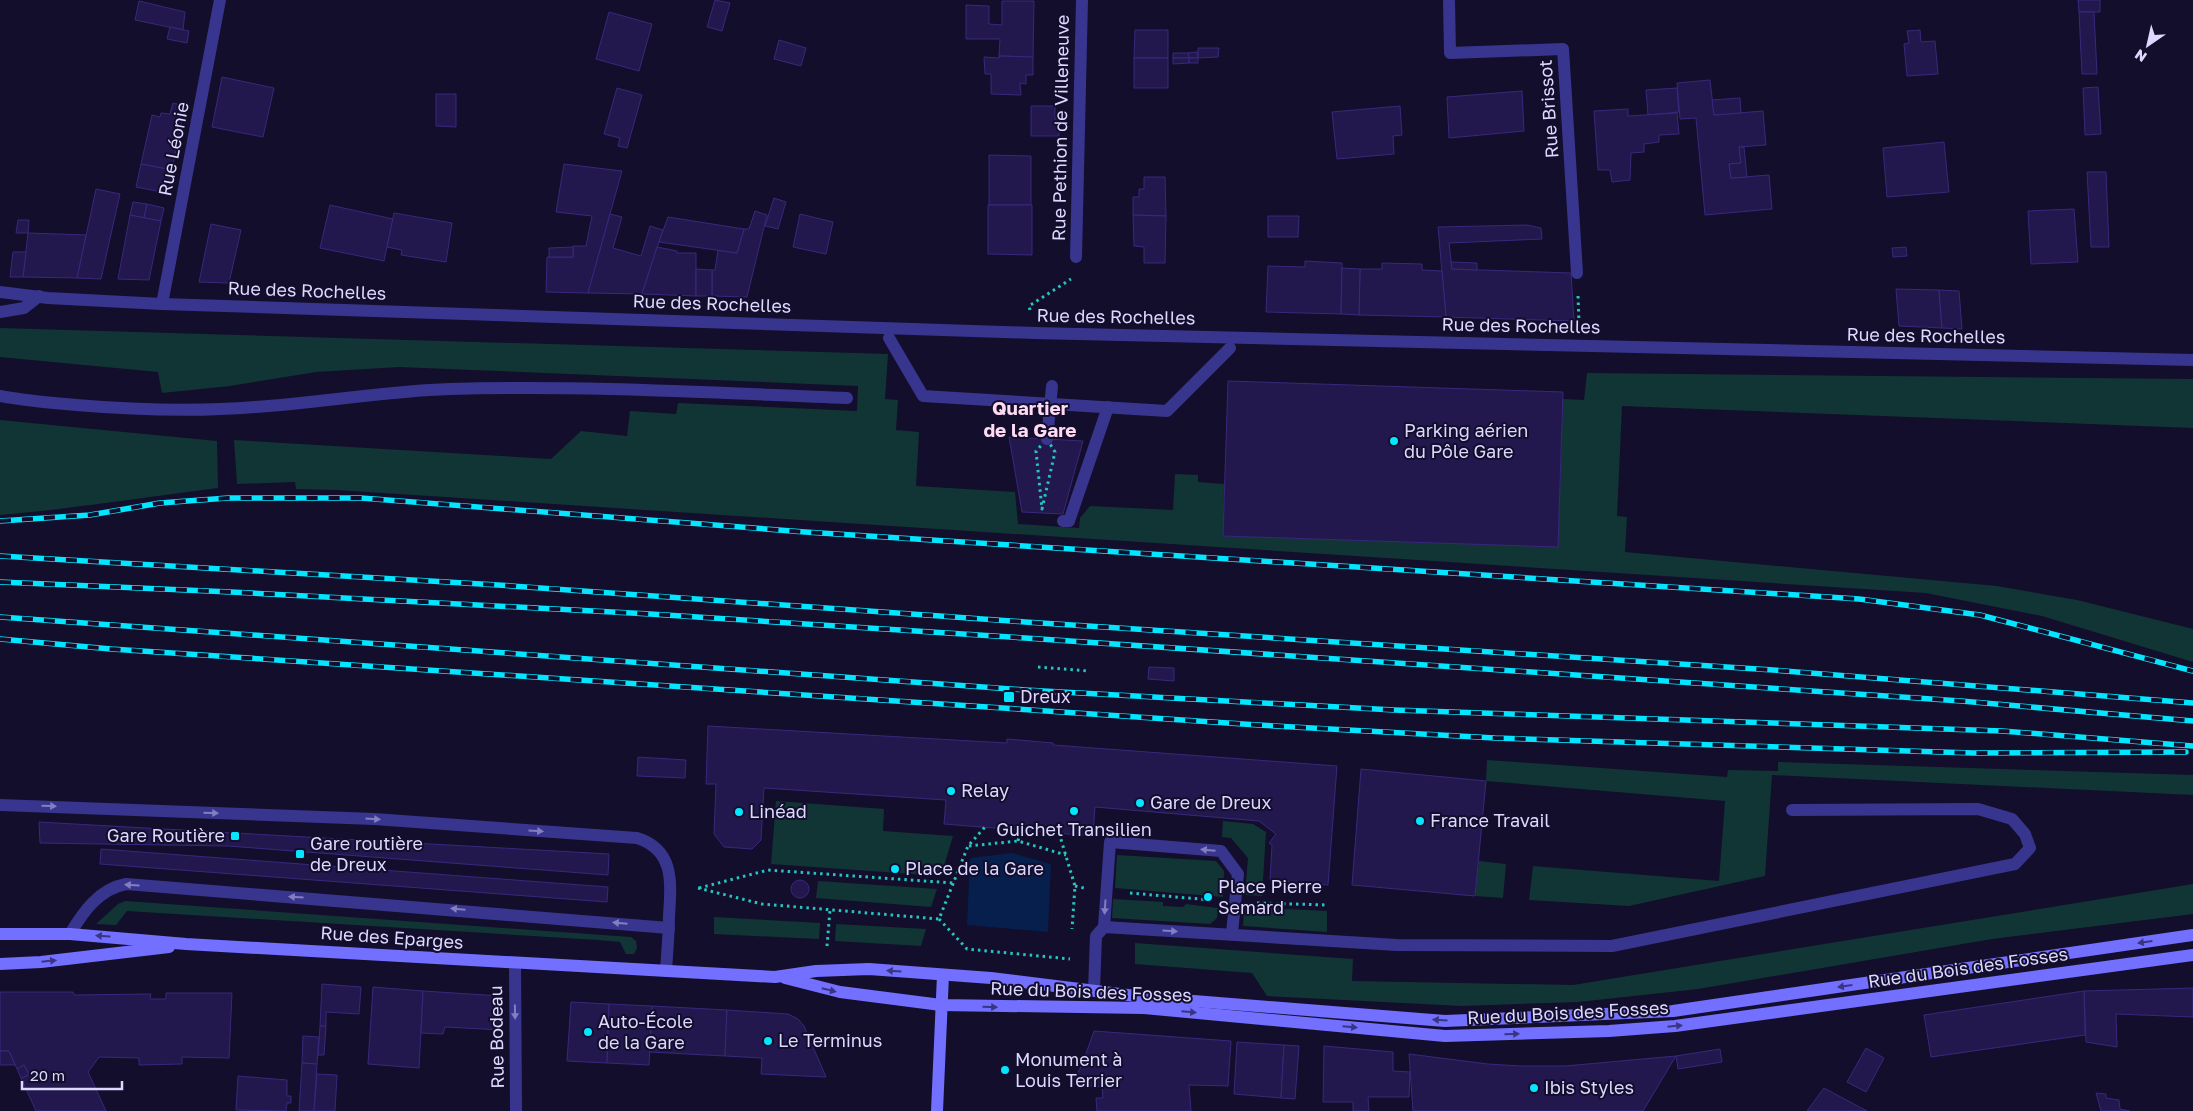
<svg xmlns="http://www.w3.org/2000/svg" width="2193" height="1111" viewBox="0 0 2193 1111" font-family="'Golos Text',sans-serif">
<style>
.green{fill:#113534}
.water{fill:#061f4c}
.building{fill:#23184e;stroke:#39287c}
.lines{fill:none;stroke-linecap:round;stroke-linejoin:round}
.path{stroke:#24c6bd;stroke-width:3;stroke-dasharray:2.5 4;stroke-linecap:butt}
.lane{stroke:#38358e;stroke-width:12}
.street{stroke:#38358e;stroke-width:12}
.secondary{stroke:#736fff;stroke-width:12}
.rail-casing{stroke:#04e6ff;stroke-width:5.5}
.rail{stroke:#130e2b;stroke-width:4;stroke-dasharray:11;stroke-linecap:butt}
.oneway{fill:#827ec1}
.oneway2{fill:#393580}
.poi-dot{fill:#04e6ff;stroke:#130e2b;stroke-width:2}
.labels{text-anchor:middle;stroke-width:4;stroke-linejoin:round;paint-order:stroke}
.street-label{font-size:18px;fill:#dcd8ff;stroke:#130e2b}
.poi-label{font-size:18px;fill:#dcd8ff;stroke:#130e2b;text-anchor:start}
.neighbourhood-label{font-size:19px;font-weight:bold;fill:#ffdaf2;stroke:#130e2b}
</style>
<rect width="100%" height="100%" fill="#130e2b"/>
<g class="green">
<path d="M0,328L888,354L885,399L898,400L896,430L919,432L916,486L1015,492L1018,524L1079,528L1080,518L1090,506L1173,510L1175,474L1198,475V482L1224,484L1223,536L1558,547L1563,399L1584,400L1587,373L2193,379V428L1622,406L1617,516L1627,517L1625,552L1997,586L2077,600L2193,629V662L2042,616L1926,593L337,490L296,489L295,482L237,484L234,440L551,459L581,431L627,436L630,411L676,414L678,403L857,411L858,386L399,367L316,372L230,386L162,393L158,372L0,357Z"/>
<path d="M0,420L217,441L218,488C145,497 73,509 0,515Z"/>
<path d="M1487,760L1727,777L1728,770L1778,771V762L2193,775V795L1772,775L1765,876L1629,906L1529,900L1533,866L1719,881L1725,801L1486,781Z"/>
<path d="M776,801L884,809L883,831L953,836L941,876L771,864Z"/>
<path d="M1223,821L1253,824L1266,832L1262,896L1245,895L1248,858L1231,838L1222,837Z"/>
<path d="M1117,855L1216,861L1224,871L1223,897L1115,888Z"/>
<path d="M1479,861L1506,864L1503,898L1475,896Z"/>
<path d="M818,881L937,889L931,907L816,898Z"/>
<path d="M2193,884V914L1992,939L1698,989L1578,1002L1462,1006L1267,996L1252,973L1135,964V943L1353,959L1352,981L1573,985Z"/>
<path d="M1113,899L1163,902V906L1183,907L1186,904L1218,908L1217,918L1210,924L1112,918Z"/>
<path d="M125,901L631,937L636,941L637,948L634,954H626L620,942L598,940L127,911L116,925L96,924L118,904Z"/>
<path d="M1244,907L1327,911V932L1243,926Z"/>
<path d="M714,917L820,923L819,939L714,934Z"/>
<path d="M836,924L926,929L921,946L835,941Z"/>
</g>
<path class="water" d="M1012,853L1051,864L1048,932L967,925L970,858Z"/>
<g class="building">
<path d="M715,0L730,3L722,31L707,27Z"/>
<path d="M2078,0H2100V12H2079Z"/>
<path d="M139,1L185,12L183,30L135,20Z"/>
<path d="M1002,1H1034L1033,57L999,56L1000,39H966V5L989,6V24L1002,25Z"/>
<path d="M609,12L652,24L639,71L596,59Z"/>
<path d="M2079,12H2094L2097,74H2082Z"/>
<path d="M170,27L189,31L187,43L167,39Z"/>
<path d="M1135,30H1168V58H1134Z"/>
<path d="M1920,30L1921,42L1935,41L1938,74L1907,76L1904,44L1909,43L1907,31Z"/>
<path d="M779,40L806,48L801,66L774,59Z"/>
<path d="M1198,48H1219L1218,57L1198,58Z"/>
<path d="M1197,52L1198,58H1189L1188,53Z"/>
<path d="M1173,53H1188L1189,58H1173Z"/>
<path d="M999,56L1033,57V75H1026V84L1020,83L1021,95L991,94V74H985L984,57L999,58Z"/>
<rect x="1134" y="58" width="34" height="30"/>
<path d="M1173,58H1189V63L1173,64Z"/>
<rect x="1189" y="58" width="9" height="5"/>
<path d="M222,77L274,88L263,137L212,127Z"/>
<path d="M1710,80L1714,115L1763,111L1766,145L1739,147L1741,163L1729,164L1731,178L1769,175L1772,209L1705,215L1696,118L1680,119L1677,83Z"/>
<path d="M2098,87L2101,134L2085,135L2083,88Z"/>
<path d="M617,88L642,95L627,148L618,146L620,138L604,134Z"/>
<path d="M1677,88L1679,112L1648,115L1646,90Z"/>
<path d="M1522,91L1524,131L1449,138L1447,97Z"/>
<path d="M436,94H456V127L436,126Z"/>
<path d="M1740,98L1741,113L1714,115L1712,100Z"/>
<path d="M173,103L185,106L172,170L141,164L152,115L160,117L161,113L170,114Z"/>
<path d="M1031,106H1055V119H1059V136H1031Z"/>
<path d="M1400,106L1402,135L1393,136L1394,154L1337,159L1332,112Z"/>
<path d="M1628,109V116L1677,113L1679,134L1659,135V142L1644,144V152L1631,153L1630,180L1612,182L1610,170H1598L1594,111Z"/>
<path d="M1944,142L1949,192L1887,197L1883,148Z"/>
<path d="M1739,147H1744L1747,177L1731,178L1729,164L1741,163Z"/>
<path d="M989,155L1031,156V205H989Z"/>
<path d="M141,164L172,170L167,193L136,187Z"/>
<path d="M564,164L622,171L588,293L546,292L547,257H573V246H586L592,216L556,212Z"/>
<path d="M2087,172H2106L2109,247H2091Z"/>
<path d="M1144,177H1165L1166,216L1133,215V197H1139V189H1144Z"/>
<path d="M96,189L120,194L101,279L77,278Z"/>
<path d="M774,198L786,202L778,229L765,226Z"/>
<path d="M133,202L147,204L144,218L130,215Z"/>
<path d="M147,204L164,208L161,221L144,218Z"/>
<path d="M330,205L393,219L384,261L320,248Z"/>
<path d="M988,205H1032V255L988,254Z"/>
<path d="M2074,209L2078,262L2031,264L2028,211Z"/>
<path d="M755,211L767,215L747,297L712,296V270H715L718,250L737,253L744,229H749Z"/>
<path d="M394,213L452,223L446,262L401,255L402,250L387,247Z"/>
<path d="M610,214L622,217L613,248L641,256L650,226L663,230L642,294L588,293Z"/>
<path d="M800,214L833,222L826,254L793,247Z"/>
<path d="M130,215L161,221L149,280L118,279Z"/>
<path d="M1133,215L1166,216L1165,263H1144V247L1134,246Z"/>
<path d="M1268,216H1299L1298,237H1268Z"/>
<path d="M668,217L744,229L737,253L659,242Z"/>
<path d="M18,220H29L28,233H16Z"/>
<path d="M211,224L241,230L229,283L199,282Z"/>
<path d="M1527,225L1541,228L1542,239L1449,243L1452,269L1571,273L1574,321L1446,317L1438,227Z"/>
<path d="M28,233L86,235L77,278L23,277Z"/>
<path d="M573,247V257H549V248Z"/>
<path d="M657,247L677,251V253H696V296L642,294Z"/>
<path d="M1906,247L1907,256L1893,257L1892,248Z"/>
<path d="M13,252H26L23,277H10Z"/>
<path d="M1305,261L1342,263L1341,314L1266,312L1268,266L1305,267Z"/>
<path d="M1451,262L1477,263V270L1452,269Z"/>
<path d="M1382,263L1422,264V270L1442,271L1446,317L1359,315L1360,269H1382Z"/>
<path d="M1342,268L1360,269L1359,315L1341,314Z"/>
<path d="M696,269L712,270V296H696Z"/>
<path d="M1896,289L1939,290L1942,328L1899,326Z"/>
<path d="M1939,290L1959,291L1962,329L1942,328Z"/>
<path d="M1228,381L1563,392L1558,547L1223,536Z"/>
<path d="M1009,437L1083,441L1063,514L1022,512Z"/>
<path d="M1149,667L1174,668V681L1148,679Z"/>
<path d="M708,726L1007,743V739L1053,743V745L1337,766L1328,885L1270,880L1272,845L1269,843L1276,834L1259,821L1095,807L1093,836L944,824L946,800L764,788L761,840L752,849L724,847L714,834L716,784H706Z"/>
<path d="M638,757L686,760L685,778L637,776Z"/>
<path d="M1361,769L1486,781L1475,896L1352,885Z"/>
<path d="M39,822L609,854L608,875L228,846L40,843Z"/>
<path d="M101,849L608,887L607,902L100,864Z"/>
<circle cx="800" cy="889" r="9"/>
<path d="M322,984L361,987L359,1014L326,1012V1026H320Z"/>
<path d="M373,987L423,991L419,1068L368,1064Z"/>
<path d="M2193,988V1017L2116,1014L2117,1047L2086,1042L2084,991Z"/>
<path d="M423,991L501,996L502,1030L445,1027L443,1034L421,1033Z"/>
<path d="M2084,991L2085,1035L1931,1057L1924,1015Z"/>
<path d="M0,992H73L74,995L151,994L150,999H166V993H232L229,1058L182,1057V1064L139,1065V1058L99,1057L88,1072L106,1111H36L21,1078L29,1075L24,1065L17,1069L9,1051H0Z"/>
<path d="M571,1002L609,1004L607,1063L567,1061Z"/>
<path d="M609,1004L652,1006L649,1065L607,1063Z"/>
<path d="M652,1006L727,1010L725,1056L650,1052Z"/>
<path d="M727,1010L788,1014L798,1019L804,1026L826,1077L761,1074L762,1058L725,1056Z"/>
<path d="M320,1026H326L324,1055H318Z"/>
<path d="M1094,1031L1231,1041L1228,1086L1189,1085L1191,1111H1097L1096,1098H1103L1102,1087L1071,1084L1082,1065Z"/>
<path d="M303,1036L319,1037L317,1064L302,1063Z"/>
<path d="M1237,1042L1284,1045L1281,1098L1234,1094Z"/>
<path d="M1284,1045L1299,1046L1295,1099L1281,1098Z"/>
<path d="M1324,1046L1393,1052V1071L1410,1072L1409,1097H1368L1369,1111H1353V1102H1323Z"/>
<path d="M1866,1048L1884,1058L1866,1092L1847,1082Z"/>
<path d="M1720,1049L1722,1062L1678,1069L1676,1056Z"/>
<path d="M0,1051H9L15,1065H0Z"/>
<path d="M1409,1054L1488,1064L1521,1066H1565L1676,1056L1643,1111H1413Z"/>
<path d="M302,1063L317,1064L314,1111H299Z"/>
<path d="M24,1065L29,1075L21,1078L17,1069Z"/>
<path d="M317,1074L337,1075L335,1111H314Z"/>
<path d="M238,1076L287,1080V1096H291V1103H287L286,1111L236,1110Z"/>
<path d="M1824,1088L1867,1111H1807Z"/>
<path d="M2096,1093L2106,1094V1098L2119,1100L2120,1109L2130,1111H2101Z"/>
</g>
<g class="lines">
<g class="path">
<path d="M1578,296L1579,322"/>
<path d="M1030,310L1029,306L1071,279"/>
<path d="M1047,439L1055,452L1042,509L1036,451Z"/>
<path d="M1038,667L1088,671"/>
<path d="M1059,833L1075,886L1072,929"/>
<path d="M1018,841L1020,830"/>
<path d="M969,846L1018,841L1066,855"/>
<path d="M1075,886L1084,888"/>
<path d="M698,888L762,904L939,919L968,846L985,827"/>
<path d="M699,888L768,870L953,883"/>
<path d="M1130,893L1211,900"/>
<path d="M1257,903L1327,905"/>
<path d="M939,919L967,949L1070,959"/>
<path d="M827,946L830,910"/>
</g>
<g class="lane">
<path d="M0,396C25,401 51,403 76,405C136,410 195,412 255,407C320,403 385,391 450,389C582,385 715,393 847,398"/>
<path d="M0,805L374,819L637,838C675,850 671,883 669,916C669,935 667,953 666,971"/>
<path d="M1104,927L1397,945L1612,946L2015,864L2030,848L2025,834L2012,819L1978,809L1792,810"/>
<path d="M70,934C83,912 99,889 126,884L669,928"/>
<path d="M1094,990L1096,936L1104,927L1110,842L1221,851L1238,874L1232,933"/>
</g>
<g class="street">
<path d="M1449,0L1450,53L1563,49L1577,273"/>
<path d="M1076,257L1082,0"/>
<path d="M0,292L48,298L162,304L1035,333L2193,360"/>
<path d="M162,304L220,0"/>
<path d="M0,312L24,308L39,296"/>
<path d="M889,338L923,396L1167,411L1230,348"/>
<path d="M1047,439L1052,386"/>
<path d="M1063,521H1069L1108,407"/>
<path d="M515,963L516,1111"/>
</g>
<g class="secondary">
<path d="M0,934H70L186,944L775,977L816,971L869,969L991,978L1144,997L1445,1021L1673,1011L2193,935"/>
<path d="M0,964L41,962L169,947"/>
<path d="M785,978L840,992L941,1005L1144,1008L1445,1036L1609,1031L1675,1026L2193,955"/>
<path d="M937,1111L943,975"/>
</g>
<g class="rail-casing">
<g id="rail">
<path d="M0,521L90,515L160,503L228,498H361L805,532L1859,599L1980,615L2193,671"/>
<path d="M0,556L498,585L1025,622L1773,670L2193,703"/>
<path d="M0,582L231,592L650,614L1025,638L1961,701L2193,721"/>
<path d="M0,617L1025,690L1394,710L2002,731L2193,746"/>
<path d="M0,639L111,649L1258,725L1495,738L1973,753L2186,752"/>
</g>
</g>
<use href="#rail" class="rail"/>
</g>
<defs><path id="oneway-solid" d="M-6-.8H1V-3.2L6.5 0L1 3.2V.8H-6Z" transform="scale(1.25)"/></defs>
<g class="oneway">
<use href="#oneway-solid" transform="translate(49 806) rotate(2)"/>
<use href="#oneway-solid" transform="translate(211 813) rotate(2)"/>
<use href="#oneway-solid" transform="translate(373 819) rotate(3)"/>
<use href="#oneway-solid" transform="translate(536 831) rotate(4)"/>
<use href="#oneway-solid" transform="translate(1208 850) rotate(-175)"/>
<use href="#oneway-solid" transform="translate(132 885) rotate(-177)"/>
<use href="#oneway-solid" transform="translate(296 897) rotate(-176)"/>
<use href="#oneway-solid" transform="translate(1105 907) rotate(94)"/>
<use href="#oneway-solid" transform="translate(458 909) rotate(-175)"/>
<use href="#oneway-solid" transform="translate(620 923) rotate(-175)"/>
<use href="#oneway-solid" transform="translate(1170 931) rotate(3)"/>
<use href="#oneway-solid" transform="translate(515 1012) rotate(89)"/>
</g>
<g class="oneway2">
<use href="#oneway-solid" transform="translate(103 936) rotate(-176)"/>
<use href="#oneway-solid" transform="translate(2145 942) rotate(172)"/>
<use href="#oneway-solid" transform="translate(49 961) rotate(-6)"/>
<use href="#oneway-solid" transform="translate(894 971) rotate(-176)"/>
<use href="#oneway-solid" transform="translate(1845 986) rotate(172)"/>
<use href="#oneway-solid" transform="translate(829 990) rotate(14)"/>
<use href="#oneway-solid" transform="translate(990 1007) rotate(1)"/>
<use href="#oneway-solid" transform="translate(1189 1012) rotate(5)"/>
<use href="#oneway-solid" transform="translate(1440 1020) rotate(-177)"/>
<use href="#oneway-solid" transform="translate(1675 1026) rotate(-6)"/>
<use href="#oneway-solid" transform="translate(1350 1027) rotate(5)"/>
<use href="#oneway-solid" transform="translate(1512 1034) rotate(-2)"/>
</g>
<g class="poi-dot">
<circle cx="1394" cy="441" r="5"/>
<rect x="1003" y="691" width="12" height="12" rx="2.5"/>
<circle cx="951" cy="791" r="5"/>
<circle cx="1140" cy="803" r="5"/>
<circle cx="1074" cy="811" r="5"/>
<circle cx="739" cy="812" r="5"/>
<circle cx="1420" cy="821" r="5"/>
<rect x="230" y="831" width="10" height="10" rx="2.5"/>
<rect x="295" y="849" width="10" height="10" rx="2.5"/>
<circle cx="895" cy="869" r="5"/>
<circle cx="1208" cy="897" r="5"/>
<circle cx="588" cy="1032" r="5"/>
<circle cx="768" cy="1041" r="5"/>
<circle cx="1005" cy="1070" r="5"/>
<circle cx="1534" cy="1088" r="5"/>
</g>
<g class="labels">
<g class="street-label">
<text transform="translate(1549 109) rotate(-94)" y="6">Rue Brissot</text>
<text transform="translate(1061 128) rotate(-89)" y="6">Rue Pethion de Villeneuve</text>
<text transform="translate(174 149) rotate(-79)" y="6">Rue Léonie</text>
<text transform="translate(307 291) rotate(2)" y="6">Rue des Rochelles</text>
<text transform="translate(712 304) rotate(2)" y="6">Rue des Rochelles</text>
<text transform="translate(1116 317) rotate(1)" y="6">Rue des Rochelles</text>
<text transform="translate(1521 326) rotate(1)" y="6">Rue des Rochelles</text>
<text transform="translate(1926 336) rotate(1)" y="6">Rue des Rochelles</text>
<text transform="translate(392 938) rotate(4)" y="6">Rue des Eparges</text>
<text transform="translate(1968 968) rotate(-8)" y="6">Rue du Bois des Fosses</text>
<text transform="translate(1091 992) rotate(2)" y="6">Rue du Bois des Fosses</text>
<text transform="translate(1568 1013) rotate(-3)" y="6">Rue du Bois des Fosses</text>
<text transform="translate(497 1037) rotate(-91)" y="6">Rue Bodeau</text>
</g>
<g class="poi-label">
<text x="1404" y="437">Parking aérien<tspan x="1404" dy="21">du Pôle Gare</tspan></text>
<text x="1020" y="703">Dreux</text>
<text x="961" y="797">Relay</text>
<text x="1150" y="809">Gare de Dreux</text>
<text x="749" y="818">Linéad</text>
<text x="1430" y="827">France Travail</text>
<text x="1074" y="836" text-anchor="middle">Guichet Transilien</text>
<text x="225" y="842" text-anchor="end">Gare Routière</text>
<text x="310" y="850">Gare routière<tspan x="310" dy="21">de Dreux</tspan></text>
<text x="905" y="875">Place de la Gare</text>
<text x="1218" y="893">Place Pierre<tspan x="1218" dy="21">Semard</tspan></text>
<text x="598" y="1028">Auto-École<tspan x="598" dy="21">de la Gare</tspan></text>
<text x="778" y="1047">Le Terminus</text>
<text x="1015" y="1066">Monument à<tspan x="1015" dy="21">Louis Terrier</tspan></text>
<text x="1544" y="1094">Ibis Styles</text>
</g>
<g class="neighbourhood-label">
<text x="1030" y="415">Quartier<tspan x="1030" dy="22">de la Gare</tspan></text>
</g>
</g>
<g transform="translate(2148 45) rotate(214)" stroke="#130e2b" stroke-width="4" paint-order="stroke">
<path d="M0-4L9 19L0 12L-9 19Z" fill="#dcd8ff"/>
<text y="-8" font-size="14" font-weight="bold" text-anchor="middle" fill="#dcd8ff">N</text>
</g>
<path d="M22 1081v8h100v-8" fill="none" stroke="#dcd8ff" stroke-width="2.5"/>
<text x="30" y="1081" font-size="15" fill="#dcd8ff" stroke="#130e2b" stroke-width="4" paint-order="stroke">20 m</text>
</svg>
